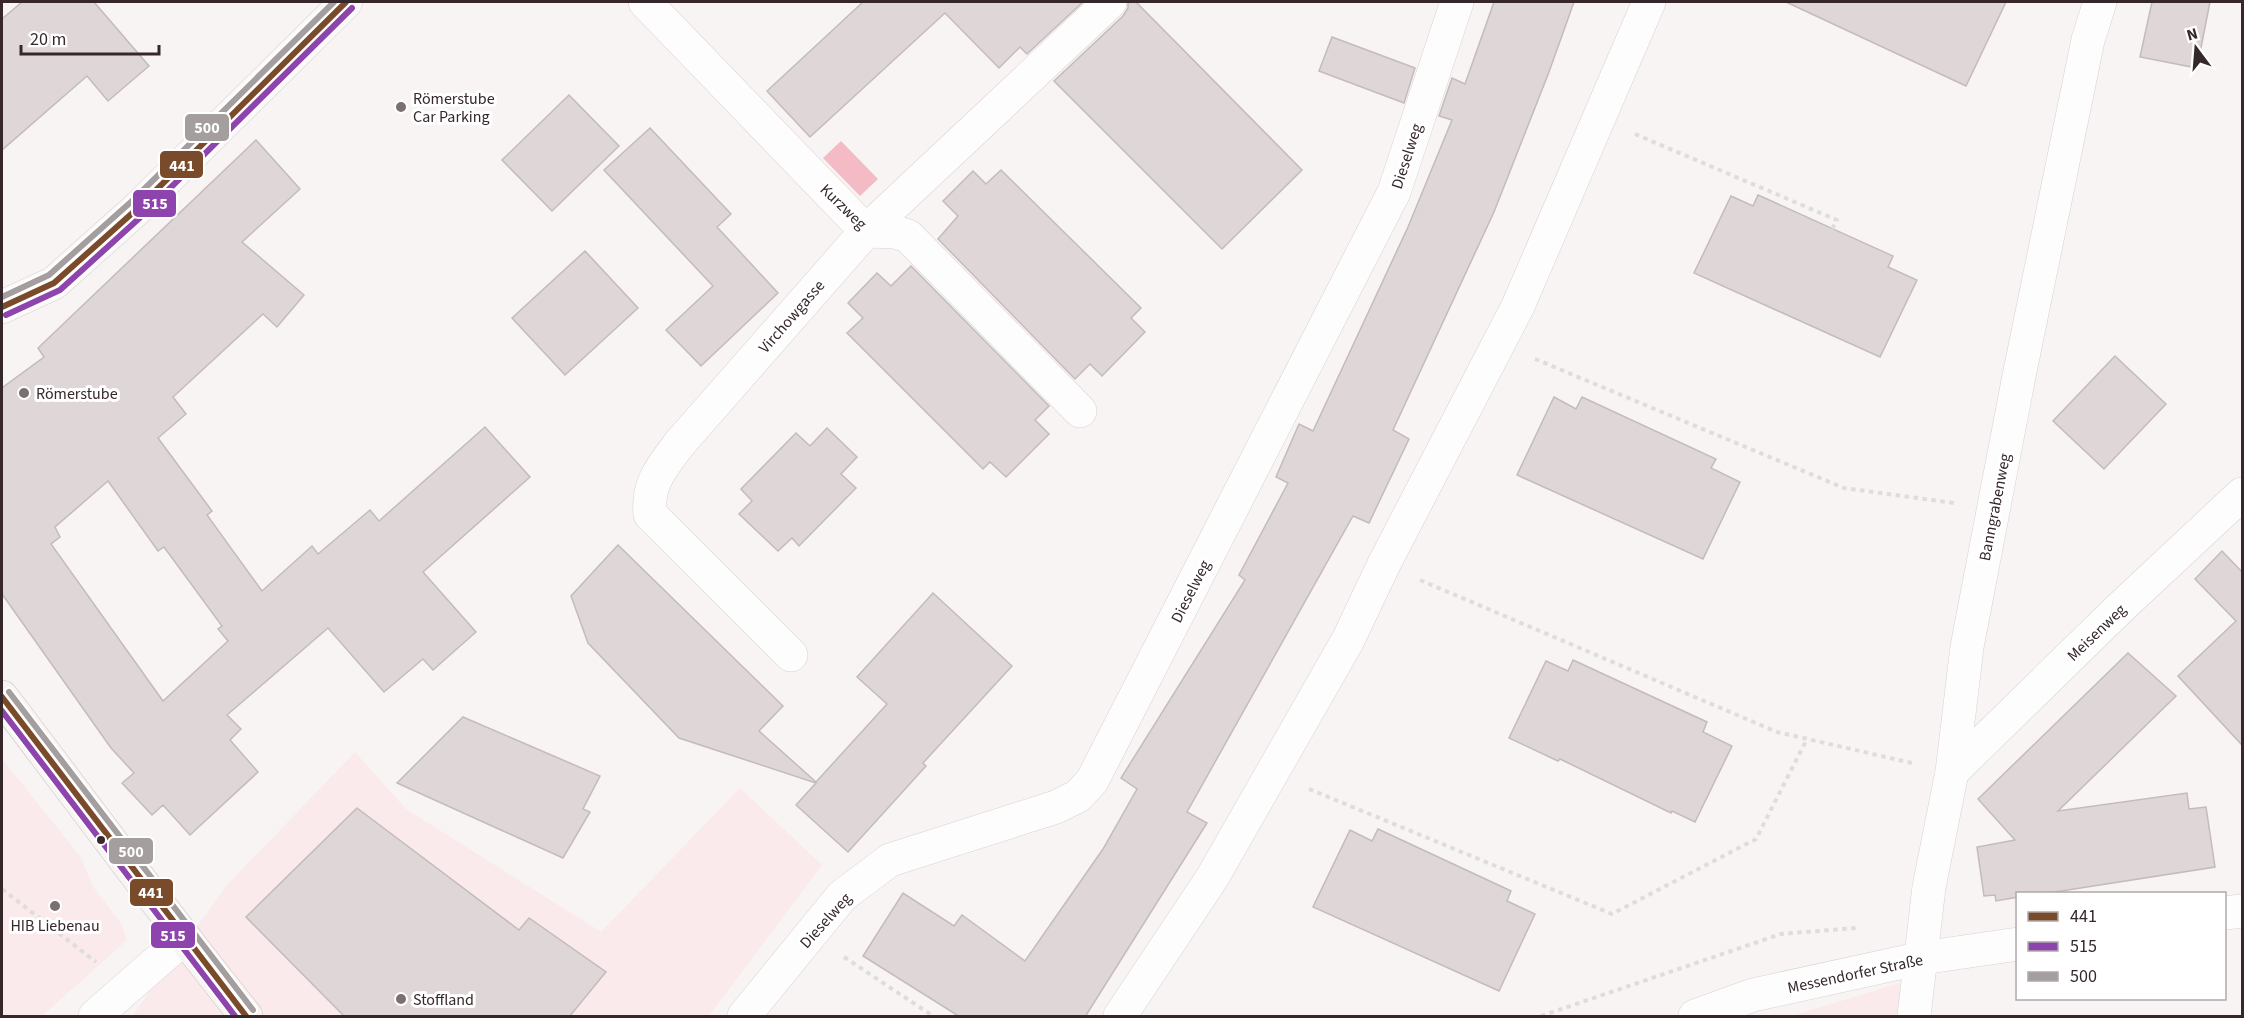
<svg xmlns="http://www.w3.org/2000/svg" width="2244" height="1018" viewBox="0 0 2244 1018" font-family="'Source Sans 3',sans-serif">
<style>
.built{fill:#fbeaec}
.water{fill:#f4bac6}
.building{fill:#dfd6d7;stroke:#c3bbbc;stroke-width:1.5;fill-rule:evenodd}
.lines{fill:none;stroke-linecap:round;stroke-linejoin:round}
.street-casing{stroke:#dad0d1;stroke-width:34}
.secondary-casing{stroke:#dad0d1;stroke-width:34}
.primary-casing{stroke:#cbc0c2;stroke-width:34}
.path{stroke:#dedcdc;stroke-width:4;stroke-dasharray:4.5 4.5;stroke-linecap:butt}
.street{stroke:#fefdfd;stroke-width:33}
.secondary{stroke:#fbf8f9;stroke-width:33}
.primary{stroke:#f8f4f4;stroke-width:33}
.bus-1-casing{stroke:#fff;stroke-width:10}
.bus-2-casing{stroke:#fff;stroke-width:10}
.bus-3-casing{stroke:#fff;stroke-width:10}
.bus-1{stroke:#7a4b2a;stroke-width:6}
.bus-2{stroke:#8e44ad;stroke-width:6}
.bus-3{stroke:#a59e9f;stroke-width:6}
.poi-dot{fill:#7a6f71;stroke:#fff;stroke-width:2}
.bus-dot{fill:#36272a;stroke:#fff;stroke-width:2}
.labels{text-anchor:middle;stroke-width:6;stroke-linejoin:round;paint-order:stroke}
.poi-label{font-size:16px;fill:#36272a;stroke:#fff;text-anchor:start}
.street-label{font-size:16px;fill:#36272a;stroke:#fff}
.line-badge{stroke:#fff;stroke-width:2}
.badge-label{font-size:16px;text-anchor:middle;font-weight:bold;fill:#fff}
</style>
<rect width="100%" height="100%" fill="#f8f4f4"/>
<g class="built">
<path d="M355,752L406,809L601,932L740,788L822,865L709,1016H132L227,885Z"/>
<path d="M2,759L80,856L94,888L122,925L127,940L42,1016H2Z"/>
<path d="M1900,983L1901,1016H1791Z"/>
</g>
<path class="water" d="M841,141L878,179L860,196L823,158Z"/>
<g class="building">
<path d="M22,2H94L149,66L108,101L87,76L2,150V19Z"/>
<path d="M863,2H1083L1027,54L1020,47L999,68L945,13L810,137L767,91Z"/>
<path d="M1128,2H1136L1302,170L1222,249L1054,81L1123,16L1128,8Z"/>
<path d="M1494,2H1574L1549,72L1494,212L1393,430L1409,439L1369,523L1353,516L1187,812L1207,823L1085,1017H960L863,956L903,893L954,926L962,915L1025,961L1103,849L1137,789L1121,778L1245,580L1239,575L1288,483L1276,477L1299,424L1313,431L1408,227L1452,120L1439,116L1451,81L1452,78L1465,84Z"/>
<path d="M1786,2H2006L1966,86Z"/>
<path d="M2152,2H2210L2197,68L2140,57Z"/>
<path d="M1332,37L1415,68L1404,103L1319,71Z"/>
<path d="M569,95L619,146L552,211L502,160Z"/>
<path d="M650,128L731,214L717,227L778,293L701,366L666,330L713,286L604,170Z"/>
<path d="M256,140L300,189L242,242L304,295L277,327L263,314L173,397L186,414L158,438L212,511L207,515L262,591L312,546L318,554L370,510L379,521L485,427L530,477L423,572L476,632L433,670L423,659L384,692L328,628L227,715L241,729L230,740L258,772L190,835L163,805L152,815L122,783L134,773L111,748L2,594V388L44,357L38,348ZM108,481L158,551L164,547L222,626L218,629L228,641L163,701L51,544L60,537L55,527Z"/>
<path d="M1001,170L1141,308L1131,318L1145,332L1102,376L1090,364L1075,379L938,239L958,216L943,201L973,171L986,184Z"/>
<path d="M1758,195L1893,256L1888,267L1917,280L1880,357L1694,273L1731,196L1753,206Z"/>
<path d="M585,251L638,308L565,375L512,318Z"/>
<path d="M911,266L1049,406L1035,420L1049,434L1006,477L990,462L983,469L847,333L863,318L848,303L877,273L891,286Z"/>
<path d="M2115,356L2166,404L2104,469L2053,421Z"/>
<path d="M1554,397L1576,409L1582,397L1716,459L1711,468L1740,482L1703,559L1517,475Z"/>
<path d="M827,428L857,457L841,474L856,488L799,546L792,538L778,551L739,514L752,501L741,489L796,433L810,446Z"/>
<path d="M618,545L783,706L759,731L816,782L887,704L857,677L933,593L1012,666L923,763L926,766L848,852L796,805L816,783L679,738L588,643L571,596Z"/>
<path d="M2222,551L2242,572V745L2178,676L2236,621L2195,579Z"/>
<path d="M2128,653L2176,696L2058,811L2187,793L2189,809L2206,807L2215,867L2042,894H2018V897L1996,901L1995,895L1984,896L1977,847L2015,840L1978,799Z"/>
<path d="M1573,660L1707,722L1703,732L1732,746L1695,822L1672,811L1671,813L1560,759L1558,761L1509,738L1546,661L1568,671Z"/>
<path d="M463,717L600,776L583,809L590,812L563,858L397,783Z"/>
<path d="M357,808L519,930L529,918L606,972L569,1017H345L246,917Z"/>
<path d="M1378,829L1511,891L1507,901L1535,914L1499,991L1313,907L1350,830L1372,841Z"/>
</g>
<g class="lines">
<g class="street-casing">
<g id="street">
<path d="M645,2L866,231L895,232L908,236L1080,411"/>
<path d="M791,655L650,514C647,483 662,467 680,443L866,231L1110,2"/>
<path d="M1952,772L2120,608L2242,494"/>
<path d="M2224,913L2242,911"/>
<path d="M95,1016L183,939"/>
<path d="M744,1016L842,896L890,860L1056,807L1078,796L1092,781L1394,192L1457,2"/>
<path d="M1120,1016L1212,878L1348,640L1384,564L1518,306L1649,2"/>
<path d="M1695,1016L1753,995L1922,958L2018,944"/>
<path d="M1914,1016L1929,887L1952,772L1967,647L2018,381L2088,40L2100,2"/>
</g>
</g>
<g class="secondary-casing">
<path id="secondary" d="M2,307L54,283L138,208L346,2"/>
</g>
<g class="primary-casing">
<path id="primary" d="M2,697C83,803 162,912 246,1016"/>
</g>
<g class="path">
<path d="M1635,134L1837,220L1832,229"/>
<path d="M1535,359L1844,488L1954,503"/>
<path d="M1420,580L1777,732L1912,763"/>
<path d="M1309,789L1612,914L1756,839L1807,739"/>
<path d="M2,889L96,962"/>
<path d="M844,957L933,1016"/>
<path d="M1541,1016L1781,934L1856,928"/>
</g>
<use href="#street" class="street"/>
<use href="#secondary" class="secondary"/>
<use href="#primary" class="primary"/>
<g class="bus-1-casing">
<g id="bus-1">
<path d="M2,307L54,283L138,208L346,2"/>
<path d="M2,697L246,1016"/>
</g>
</g>
<g class="bus-2-casing">
<g id="bus-2">
<path d="M6,315L60,290L144,214L352,8"/>
<path d="M2,711L235,1016"/>
</g>
</g>
<g class="bus-3-casing">
<g id="bus-3">
<path d="M2,297L49,275L132,201L334,2"/>
<path d="M9,692L253,1010"/>
</g>
</g>
<use href="#bus-1" class="bus-1"/>
<use href="#bus-2" class="bus-2"/>
<use href="#bus-3" class="bus-3"/>
</g>
<g class="poi-dot">
<circle cx="401" cy="107" r="6"/>
<circle cx="24" cy="393" r="6"/>
<circle cx="55" cy="906" r="6"/>
<circle cx="401" cy="999" r="6"/>
</g>
<circle class="bus-dot" cx="101" cy="840" r="5"/>
<g class="labels">
<g class="poi-label">
<text x="413" y="104">Römerstube<tspan x="413" dy="18">Car Parking</tspan></text>
<text x="36" y="399">Römerstube</text>
<text x="55" y="931" text-anchor="middle">HIB Liebenau</text>
<text x="413" y="1005">Stoffland</text>
</g>
<g class="street-label">
<text transform="translate(1406 156) rotate(-72)" y="6">Dieselweg</text>
<text transform="translate(844 206) rotate(44)" y="6">Kurzweg</text>
<text transform="translate(791 316) rotate(-49)" y="6">Virchowgasse</text>
<text transform="translate(1994 507) rotate(-79)" y="6">Banngrabenweg</text>
<text transform="translate(1190 591) rotate(-63)" y="6">Dieselweg</text>
<text transform="translate(2096 632) rotate(-44)" y="6">Meisenweg</text>
<text transform="translate(825 920) rotate(-48)" y="6">Dieselweg</text>
<text transform="translate(1855 973) rotate(-12)" y="6">Messendorfer Straße</text>
</g>
</g>
<g class="line-badge">
<rect x="184" y="113" width="46" height="29" rx="6" fill="#a59e9f"/>
<rect x="159" y="150" width="45" height="29" rx="6" fill="#7a4b2a"/>
<rect x="132" y="189" width="45" height="29" rx="6" fill="#8e44ad"/>
<rect x="108" y="837" width="46" height="28" rx="6" fill="#a59e9f"/>
<rect x="129" y="878" width="45" height="29" rx="6" fill="#7a4b2a"/>
<rect x="150" y="921" width="46" height="28" rx="6" fill="#8e44ad"/>
</g>
<g class="badge-label">
<text x="207" y="133">500</text>
<text x="182" y="171">441</text>
<text x="155" y="209">515</text>
<text x="131" y="857">500</text>
<text x="151" y="898">441</text>
<text x="173" y="941">515</text>
</g>
<rect width="2244" height="1018" fill="none" stroke="#36272a" stroke-width="6"/>
<rect x="2016" y="892" width="210" height="108" fill="#ffffff" stroke="#afa9aa" stroke-width="1.5"/>
<rect x="2028" y="912" width="30" height="9" fill="#7a4b2a" stroke="#afa9aa" stroke-width="1.5"/>
<text x="2070" y="922" font-size="18" fill="#36272a">441</text>
<rect x="2028" y="942" width="30" height="9" fill="#8e44ad" stroke="#afa9aa" stroke-width="1.5"/>
<text x="2070" y="952" font-size="18" fill="#36272a">515</text>
<rect x="2028" y="972" width="30" height="9" fill="#a59e9f" stroke="#afa9aa" stroke-width="1.5"/>
<text x="2070" y="982" font-size="18" fill="#36272a">500</text>
<g transform="translate(2196 48) rotate(344)" stroke="#ffffff" stroke-width="4.5" paint-order="stroke">
<path d="M0-4.5L10 22L0 15L-10 22Z" fill="#36272a"/>
<text y="-9" font-size="16" font-weight="bold" text-anchor="middle" fill="#36272a">N</text>
</g>
<path d="M21 45v9h138v-9" fill="none" stroke="#36272a" stroke-width="3"/>
<text x="30" y="45" font-size="18" fill="#36272a" stroke="#ffffff" stroke-width="4.5" paint-order="stroke">20 m</text>
</svg>
